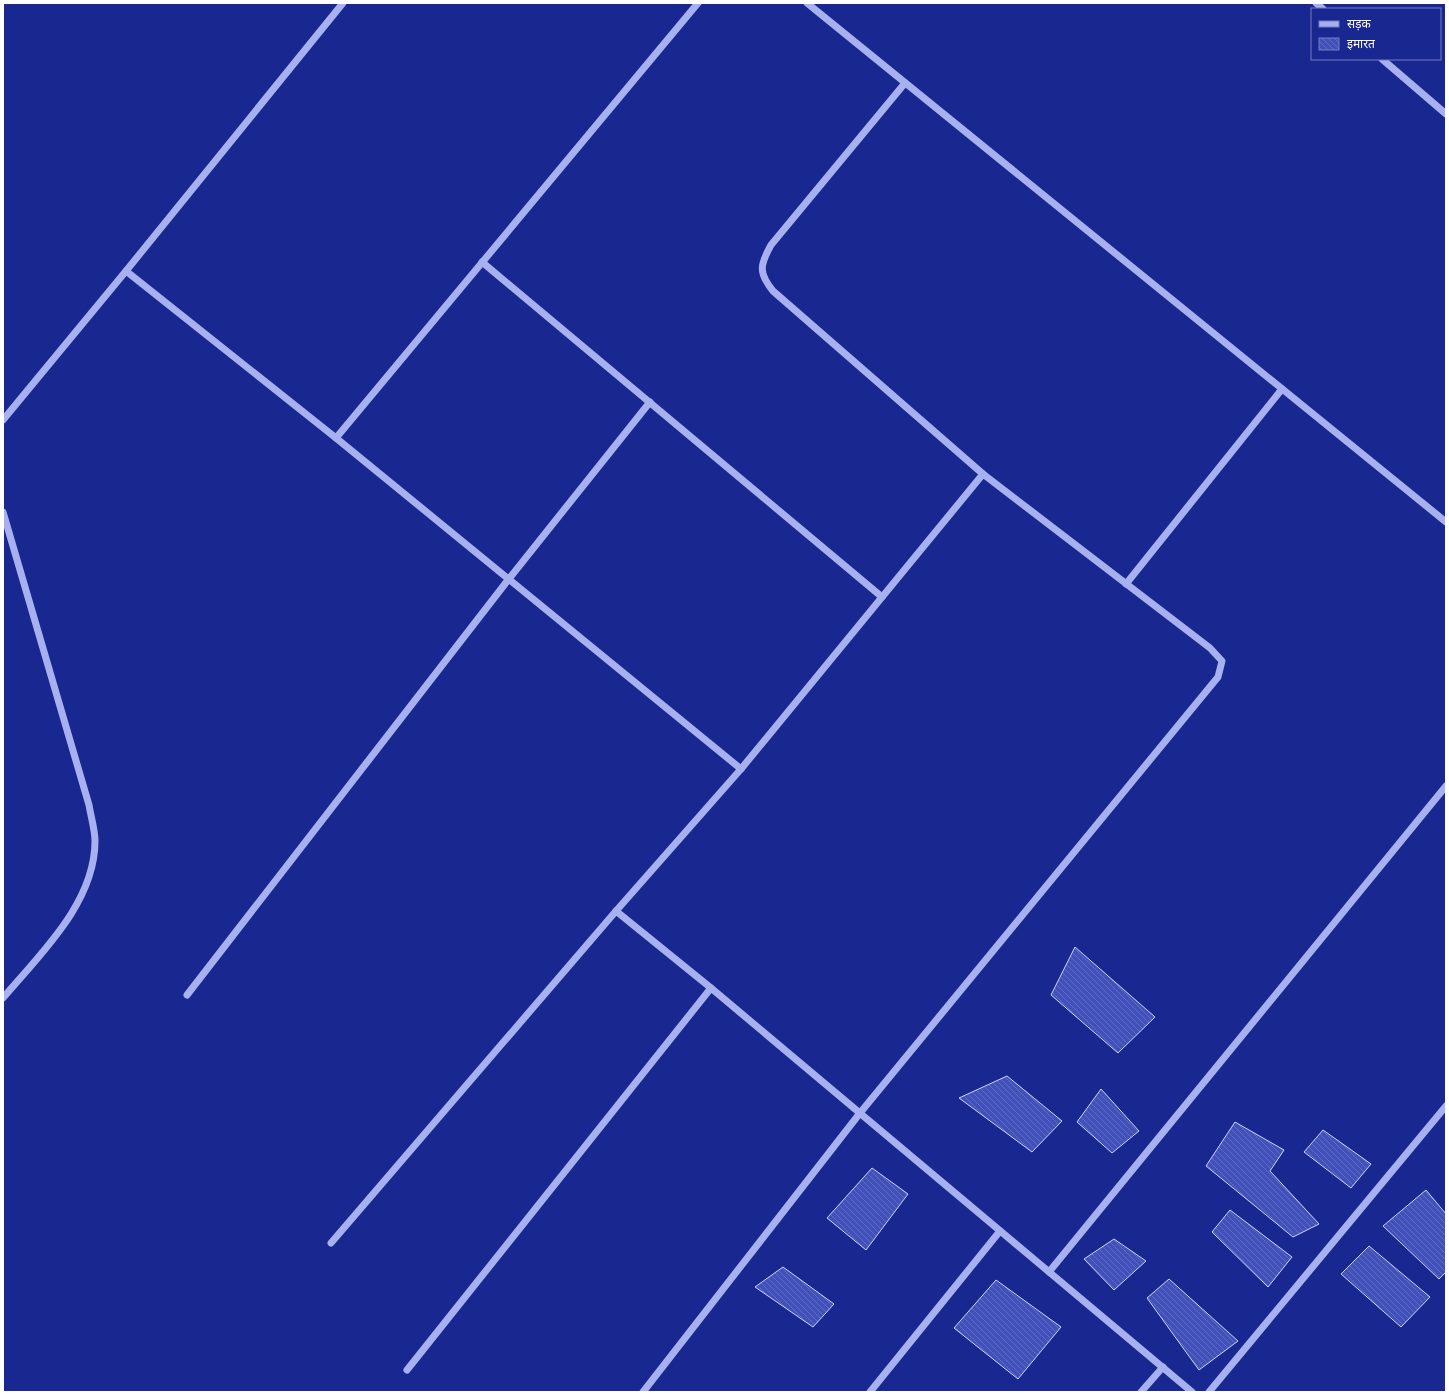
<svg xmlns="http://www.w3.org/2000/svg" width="1449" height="1395" viewBox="0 0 1449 1395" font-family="'Sofia Sans Condensed','Noto Sans Devanagari',sans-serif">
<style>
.building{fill:url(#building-back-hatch);stroke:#ced4fb}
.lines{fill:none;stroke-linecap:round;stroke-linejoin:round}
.minor{stroke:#a8b1ef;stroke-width:7}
</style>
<defs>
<pattern id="building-back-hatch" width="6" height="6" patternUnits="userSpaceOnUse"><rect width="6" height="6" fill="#4251b9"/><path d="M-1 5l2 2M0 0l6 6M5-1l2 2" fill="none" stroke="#5e6bc4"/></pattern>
</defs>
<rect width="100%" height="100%" fill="#192791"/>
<g class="building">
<path d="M1075,947L1155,1017L1118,1053L1051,995Z"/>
<path d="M1007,1076L1062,1121L1032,1152L959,1098Z"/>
<path d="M1101,1089L1139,1131L1112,1153L1077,1122Z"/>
<path d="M1235,1122L1284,1150L1270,1171L1319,1224L1293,1237L1206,1166Z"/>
<path d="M1323,1130L1371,1164L1351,1188L1304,1152Z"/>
<path d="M872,1168L908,1194L866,1250L827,1218Z"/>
<path d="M1426,1190L1446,1214V1272L1439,1279L1383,1226Z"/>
<path d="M1230,1210L1292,1257L1268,1287L1212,1232Z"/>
<path d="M1114,1239L1146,1261L1114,1290L1084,1259Z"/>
<path d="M1369,1246L1430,1297L1401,1327L1341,1274Z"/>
<path d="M783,1267L834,1304L813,1327L755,1287Z"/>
<path d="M1169,1279L1238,1341L1199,1370L1147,1298Z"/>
<path d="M996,1280L1061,1327L1018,1379L954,1328Z"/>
</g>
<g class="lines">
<g class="minor">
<path d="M807,3L1446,522"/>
<path d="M1316,3L1323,9"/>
<path d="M1382,59L1446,114"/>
<path d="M482,262L882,597"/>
<path d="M126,271L343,3"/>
<path d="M3,420L126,271L336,438L698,3"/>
<path d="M336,438L741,769L616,911"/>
<path d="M3,512L89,805C91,817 95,830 95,841C95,903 40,954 3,998"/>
<path d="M1126,584L1282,389"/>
<path d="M741,769L983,474"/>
<path d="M187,995L508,580L650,402"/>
<path d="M331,1243L616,911L711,988L1192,1392"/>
<path d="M1049,1272L1446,786"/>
<path d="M407,1370L711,988"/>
<path d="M643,1392L860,1113L1218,677L1222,661L1210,648L983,474L773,291C758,272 760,265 771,245L905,83"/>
<path d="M870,1392L1000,1231"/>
<path d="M1141,1392L1163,1367"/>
<path d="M1209,1392L1446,1106"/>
</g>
</g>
<rect width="1449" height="1395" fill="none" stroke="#ffffff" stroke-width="8"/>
<rect x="1311" y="8" width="130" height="52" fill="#192791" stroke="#757dbd"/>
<rect x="1319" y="21" width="20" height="6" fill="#a8b1ef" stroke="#757dbd"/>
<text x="1347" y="28" font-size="12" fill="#ffffff">सड़क</text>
<rect x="1319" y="38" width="20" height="12" fill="url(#building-back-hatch)" stroke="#757dbd"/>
<text x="1347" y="48" font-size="12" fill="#ffffff">इमारत</text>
</svg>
